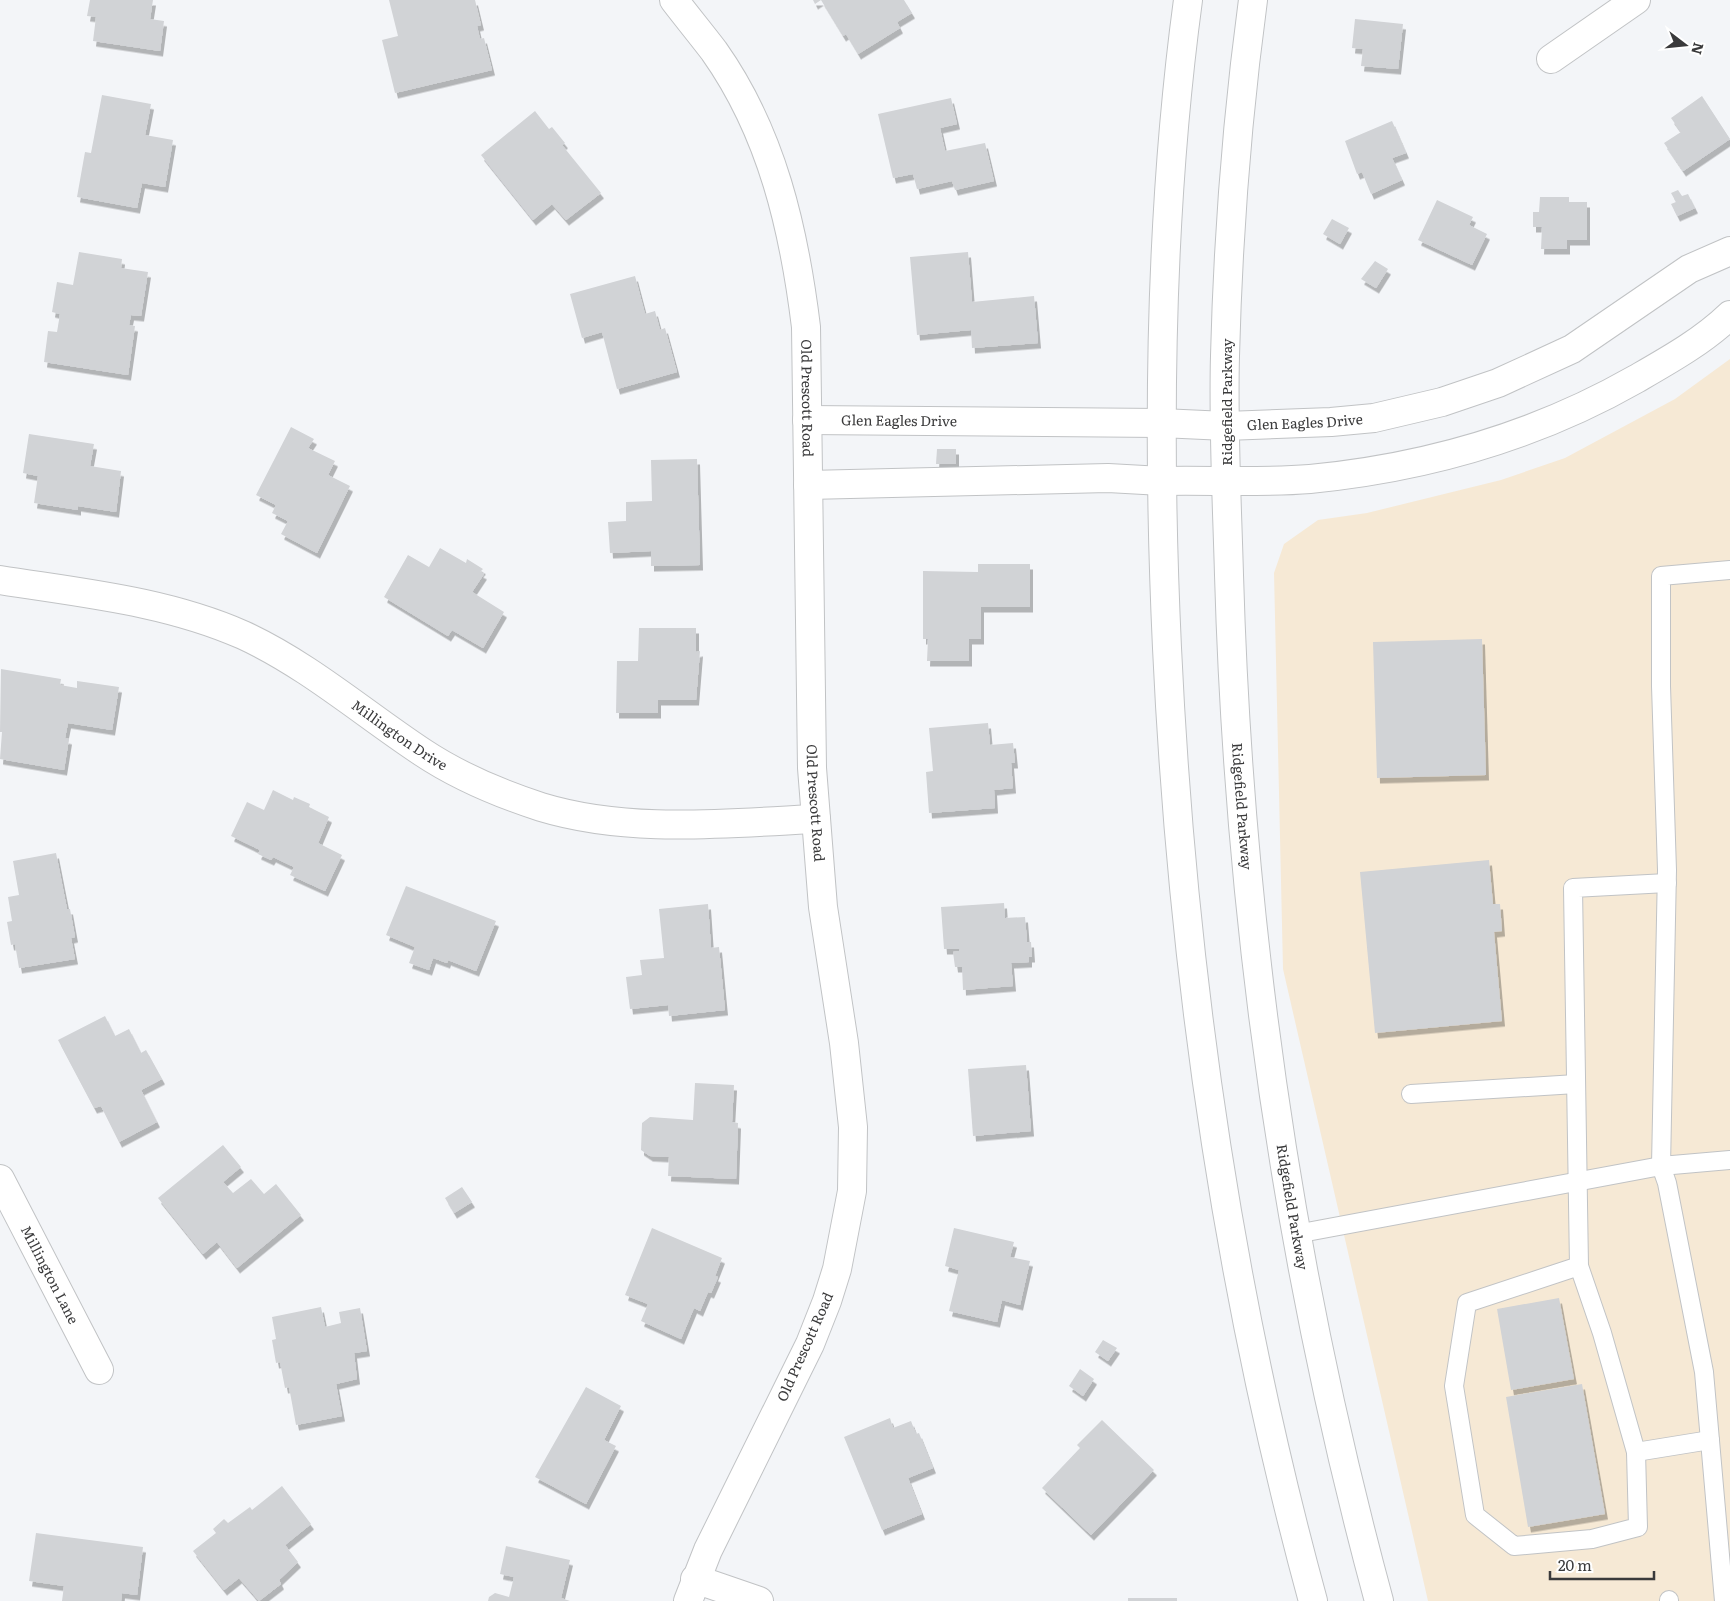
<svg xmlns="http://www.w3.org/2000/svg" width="1730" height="1601" viewBox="0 0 1730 1601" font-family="Literata,serif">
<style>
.commercial{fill:#f6e9d5}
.building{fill:#d1d3d6;filter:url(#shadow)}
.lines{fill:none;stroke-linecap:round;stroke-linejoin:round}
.service-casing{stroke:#c1c3c5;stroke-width:20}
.minor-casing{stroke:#c1c3c5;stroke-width:30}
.tertiary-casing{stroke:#c1c3c5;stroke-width:30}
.secondary-casing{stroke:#c1c3c5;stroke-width:30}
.service{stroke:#fff;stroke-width:18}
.minor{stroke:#fff;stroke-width:28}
.tertiary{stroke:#fff;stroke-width:28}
.secondary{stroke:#fff;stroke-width:28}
.labels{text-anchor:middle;stroke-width:5;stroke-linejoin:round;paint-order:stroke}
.street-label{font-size:14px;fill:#3a3a3b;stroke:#fff}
</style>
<defs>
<filter id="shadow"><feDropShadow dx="3" dy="5.5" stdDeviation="0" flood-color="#0004"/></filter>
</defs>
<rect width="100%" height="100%" fill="#f3f5f8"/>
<path class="commercial" d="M1730,359V1601H1428L1283,969L1274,573L1284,544L1318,520L1367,513L1501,480L1565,458L1675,399Z"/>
<g class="building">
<path d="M90,0H153L150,19L164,21L160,51L93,41L96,17L87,16Z"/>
<path d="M389,0H475L481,25L477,26L480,39L484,38L492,70L395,93L382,40L398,36Z"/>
<path d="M813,0H904L912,13L897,22L900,28L858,54L846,34L843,36L821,0L815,4Z"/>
<path d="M1355,19L1403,24L1398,69L1361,66L1363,49L1352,48Z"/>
<path d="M102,95L151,104L145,135L173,140L165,187L142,183L137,208L77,197L85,152L91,153Z"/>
<path d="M1702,96L1730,139L1683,171L1664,143L1681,132L1671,118Z"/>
<path d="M951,98L957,124L940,128L945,151L985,143L994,181L955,190L952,181L917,189L913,174L893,178L878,114Z"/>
<path d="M535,111L549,129L552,127L565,143L562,145L601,193L566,220L552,204L533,220L481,155Z"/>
<path d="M1392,121L1406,153L1392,158L1402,180L1371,194L1362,172L1357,174L1345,141Z"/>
<path d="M1678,190L1682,196L1688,194L1695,208L1677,216L1671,204L1676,202L1671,193Z"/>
<path d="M1540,197H1569V202H1587V240H1567V249H1541L1542,227H1533V212H1539Z"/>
<path d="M1437,200L1473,217L1469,225L1487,234L1472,265L1418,240Z"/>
<path d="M1332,219L1349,228L1340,244L1323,234Z"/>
<path d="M79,252L122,259L121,268L148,272L141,316L131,315L129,325L135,326L128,375L44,362L48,331L57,332L60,314L52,312L57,282L73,285Z"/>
<path d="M968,252L972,302L1034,296L1038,343L972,348L971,330L917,335L910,257Z"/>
<path d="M1375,261L1388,269L1376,288L1361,279Z"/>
<path d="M635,276L645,314L655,311L660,330L665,328L677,372L617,389L602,332L582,338L570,294Z"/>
<path d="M291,427L314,439L308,448L335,461L328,475L350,486L317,553L281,534L288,521L272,513L276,505L256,495Z"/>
<path d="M29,434L94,444L90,466L121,471L116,512L78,506V510L34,503L38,476L23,473Z"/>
<path d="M937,449H956V464H936Z"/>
<path d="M697,459L700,565L651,566V551L610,553L608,522L626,521V502L652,501L651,460Z"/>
<path d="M440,548L466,563L467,559L483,569L480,572L484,574L472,592L504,612L483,648L452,630L448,636L384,597L408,555L429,567Z"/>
<path d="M978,564H1030V607H981V639H969V661H927L928,639H923V571L978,572Z"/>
<path d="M639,628H696V652L700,651L696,700H658V713H616L617,661H638Z"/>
<path d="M1482,639L1486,775L1377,778L1373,642Z"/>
<path d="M1,669L61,679L60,685L77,688V681L119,687L112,730L68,723L65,738L69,739L64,770L0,759L2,732H0Z"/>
<path d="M988,723L990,745L1013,743L1015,763H1011L1013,788L994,790L995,808L929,813L926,772L933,771L929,728Z"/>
<path d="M273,790L293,800L294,797L310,804L309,807L329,817L318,843L342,855L325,891L290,875L294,867L273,857L271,860L258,854L260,850L231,836L247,802L264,810Z"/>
<path d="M56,853L67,909H70L75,937L71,938L75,959L19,968L15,944L11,945L7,922L12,921L8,897L19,895L13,861Z"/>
<path d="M1489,860L1493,904H1500L1502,931L1494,932L1502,1021L1375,1033L1360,872Z"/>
<path d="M406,886L496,921L476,971L448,960L447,963L433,958L429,970L409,963L415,947L386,935Z"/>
<path d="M1004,903L1005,918L1025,917L1027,942H1031L1032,957H1029V962L1011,963L1013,986L963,990L962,967H955L953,952L959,951L960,949H944L941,907Z"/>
<path d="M708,904L711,948L719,947L725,1010L669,1016L668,1005L630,1009L626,977L642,975L640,960L664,958L659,909Z"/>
<path d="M105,1016L115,1036L129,1029L141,1053L146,1050L162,1079L141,1090L157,1122L119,1142L101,1106L94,1108L58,1040Z"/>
<path d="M1026,1065L1031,1131L973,1136L968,1069Z"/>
<path d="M695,1083L734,1085L732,1122L738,1123L736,1179L668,1176L669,1157L650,1156L641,1150L642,1123L650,1117L693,1120Z"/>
<path d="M223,1145L241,1167L223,1182L233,1193L251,1179L264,1194L276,1184L301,1215L237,1268L217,1242L203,1254L158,1198Z"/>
<path d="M462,1187L472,1202L454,1213L445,1198Z"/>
<path d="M652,1228L722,1258L715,1276L718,1277L711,1293L708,1292L700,1311L694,1308L681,1339L641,1321L648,1304L625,1295Z"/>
<path d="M954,1228L1014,1242L1010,1257L1030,1261L1020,1305L1002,1300L997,1322L949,1311L959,1270L945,1266Z"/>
<path d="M1559,1298L1574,1379L1511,1390L1497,1309Z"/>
<path d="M321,1307L325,1327L341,1323L339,1312L360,1308L367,1351L354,1353L357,1379L336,1384L342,1416L296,1425L289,1387L285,1388L280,1362L276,1363L272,1340L276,1339L272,1317Z"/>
<path d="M1103,1340L1117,1348L1108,1361L1095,1352Z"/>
<path d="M1080,1369L1094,1379L1083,1396L1069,1386Z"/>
<path d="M1582,1384L1605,1514L1528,1527L1506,1397Z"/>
<path d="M586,1387L621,1406L604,1440L616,1446L586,1504L535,1477Z"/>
<path d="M890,1418L893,1428L911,1421L916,1434L919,1433L933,1468L908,1478L922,1514L882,1530L844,1437Z"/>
<path d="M1102,1420L1154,1470L1091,1535L1042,1488L1080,1448L1077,1445Z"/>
<path d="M282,1486L311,1524L285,1545L298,1562L279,1580L281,1584L259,1601L239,1578L224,1590L193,1551L216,1533L213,1529L224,1519L228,1523L250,1507L252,1510Z"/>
<path d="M36,1533L143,1547L137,1595L122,1593L121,1601H62L64,1586L29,1581Z"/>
<path d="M506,1546L570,1560L561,1598L570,1601H488L489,1597L495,1593L509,1597L514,1577L500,1574Z"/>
<rect x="1128" y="1598" width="49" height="3"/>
</g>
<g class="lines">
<g class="service-casing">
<g id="service">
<path d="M1730,570L1661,576V686L1667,870L1661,1166L1730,1160"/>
<path d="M1411,1094L1576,1084"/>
<path d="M1296,1234L1661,1166L1667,1183L1704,1372L1724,1601"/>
<path d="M1579,1266L1467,1303L1454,1386L1475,1515L1514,1546L1592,1539L1638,1527L1636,1452L1602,1333L1579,1266L1573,888L1667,883"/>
<path d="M1636,1452L1710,1440"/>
<path d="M1669,1600V1601"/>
</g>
</g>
<g class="minor-casing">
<g id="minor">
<path id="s1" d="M674,0C687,17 701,34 714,51C772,133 794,229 806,327L812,768L823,907L844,1043L853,1127L852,1191L837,1269L827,1301L810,1344L708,1550L688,1601"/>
<path d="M1551,59L1636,0"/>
<path id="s2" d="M807,420L1161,423"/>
<path d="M808,485L1108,478L1162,481"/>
<path id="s3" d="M0,580C82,593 166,601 243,635C308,665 363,713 422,752C458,776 501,794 541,807C630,834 725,823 816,819"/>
<path id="s4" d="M0,1179L99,1370"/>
<path d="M695,1579L759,1601"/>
</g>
</g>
<g class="tertiary-casing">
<g id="tertiary">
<path id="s5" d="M1161,423L1226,426L1331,422L1374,418L1442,402L1498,383L1572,349L1689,269L1730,251"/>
<path d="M1162,481C1211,480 1261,483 1310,479C1424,468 1536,436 1636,379C1669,360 1703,341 1730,315"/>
</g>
</g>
<g class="secondary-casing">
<g id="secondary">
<path d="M1188,0C1159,214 1157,433 1167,648C1182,970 1228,1290 1313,1601"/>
<path id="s6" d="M1253,0C1237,118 1228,237 1225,356C1223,429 1227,502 1229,575C1239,922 1288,1266 1379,1601"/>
</g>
</g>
<use href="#service" class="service"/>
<use href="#minor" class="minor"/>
<use href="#tertiary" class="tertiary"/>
<use href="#secondary" class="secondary"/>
</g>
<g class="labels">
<g class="street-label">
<text dy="5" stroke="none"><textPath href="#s1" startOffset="430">Old Prescott Road</textPath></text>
<text transform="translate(1227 402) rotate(-90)" y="5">Ridgefield Parkway</text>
<text dy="5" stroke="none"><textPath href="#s2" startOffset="92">Glen Eagles Drive</textPath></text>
<text dy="5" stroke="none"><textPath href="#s5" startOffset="144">Glen Eagles Drive</textPath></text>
<text dy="5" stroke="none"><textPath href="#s3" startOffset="436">Millington Drive</textPath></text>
<text dy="5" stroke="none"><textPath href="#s1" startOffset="835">Old Prescott Road</textPath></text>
<text dy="5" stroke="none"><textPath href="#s6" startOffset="808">Ridgefield Parkway</textPath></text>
<text dy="5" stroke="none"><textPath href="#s6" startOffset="1212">Ridgefield Parkway</textPath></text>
<text dy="5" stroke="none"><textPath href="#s4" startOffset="108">Millington Lane</textPath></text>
<text transform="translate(805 1347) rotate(-66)" y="5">Old Prescott Road</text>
</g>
</g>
<g transform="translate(1685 45) rotate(106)" stroke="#ffffff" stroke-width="4" paint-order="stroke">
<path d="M0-4L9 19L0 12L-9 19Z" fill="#3a3a3b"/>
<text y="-8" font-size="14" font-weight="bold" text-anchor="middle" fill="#3a3a3b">N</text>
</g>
<path d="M1550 1571v8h104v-8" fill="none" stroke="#3a3a3b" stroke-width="2.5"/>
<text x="1558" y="1571" font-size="15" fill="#3a3a3b" stroke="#ffffff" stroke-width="4" paint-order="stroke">20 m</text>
</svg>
